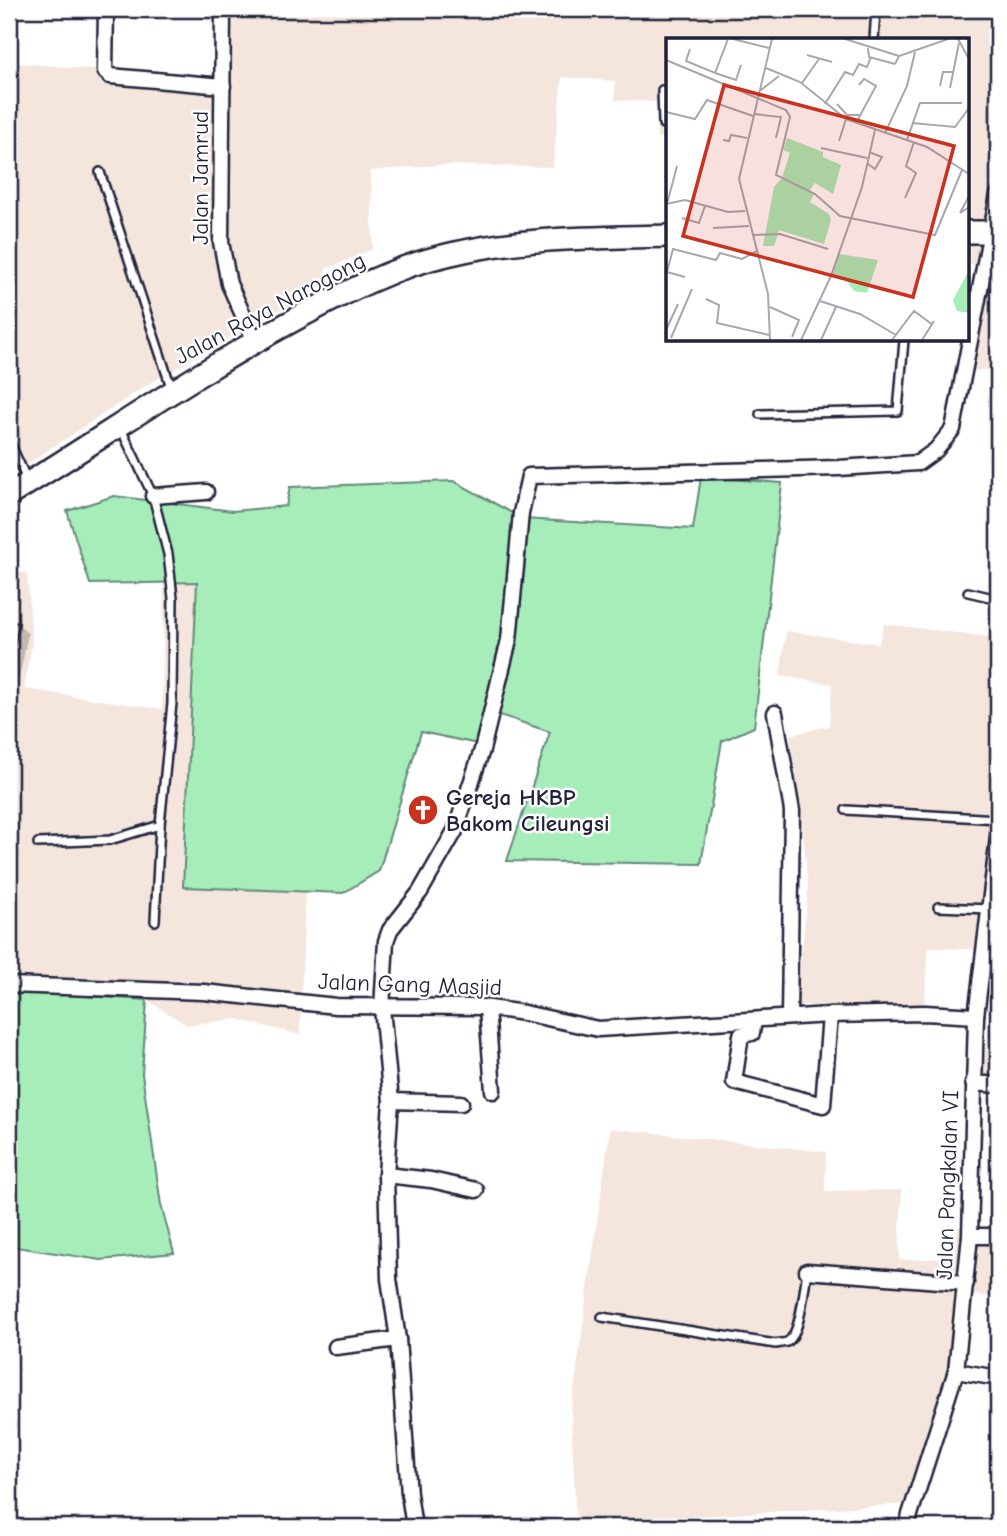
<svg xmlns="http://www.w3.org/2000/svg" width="1007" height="1536" viewBox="0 0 1007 1536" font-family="'Comic Neue',sans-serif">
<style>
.built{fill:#f4e6dd}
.green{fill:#a6edba;stroke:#64887a;stroke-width:2}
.shadow{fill:#0003}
.building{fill:#dbac8d;stroke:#22223b;stroke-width:2}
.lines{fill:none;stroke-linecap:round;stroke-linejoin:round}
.service-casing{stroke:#22223b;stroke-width:12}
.minor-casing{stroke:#22223b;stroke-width:19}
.primary-casing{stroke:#22223b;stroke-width:26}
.service{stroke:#fff;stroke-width:7}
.minor{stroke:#fff;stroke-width:14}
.primary{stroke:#fff;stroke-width:21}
.labels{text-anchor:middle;stroke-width:5;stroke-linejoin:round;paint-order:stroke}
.street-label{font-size:23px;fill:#22223b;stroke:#fff}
.poi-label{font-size:23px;font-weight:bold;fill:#22223b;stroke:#fff;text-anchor:start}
.inset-road{fill:none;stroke:#a7a7b1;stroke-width:2}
.view{fill:#c8321e;fill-opacity:0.15;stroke:#c8321e;stroke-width:3.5}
.inset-edge{fill:none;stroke:#22223b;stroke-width:3.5}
</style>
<rect width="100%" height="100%" fill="#fff"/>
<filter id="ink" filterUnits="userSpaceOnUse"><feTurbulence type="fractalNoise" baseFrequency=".0143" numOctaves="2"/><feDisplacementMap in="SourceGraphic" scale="14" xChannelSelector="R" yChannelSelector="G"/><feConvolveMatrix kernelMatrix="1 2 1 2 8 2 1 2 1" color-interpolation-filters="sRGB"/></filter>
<g filter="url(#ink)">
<g class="built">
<path d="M227,9H998V242H990L984,265L967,264V40H668L667,138H657V102L615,100V81L562,77L553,167L439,165L371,171L373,249L326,269L327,283L150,383L9,476V62L221,81Z"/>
<path d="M982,280L998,282V369L968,371Z"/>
<path d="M9,530L17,574L27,572L32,643L24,689L162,709L164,582H197L183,887L305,891L300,1035L236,1019L187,1025L147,1000L9,991Z"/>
<path d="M884,624L998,638V1077H983L996,951L929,947L924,1009L796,1005L808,891L802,817L790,735L829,726L832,684L780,676L786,631L879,644Z"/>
<path d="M610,1128L826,1152L825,1191L902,1190L899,1260L954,1258L958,1227H998V1296L958,1295L953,1339L927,1455L908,1504L576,1523L571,1412Z"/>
</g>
<g class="green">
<path d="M701,477L782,483L754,727L722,741L701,864L507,861L550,732L494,713L478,744L421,732L379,871L343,893L183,887L197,582L90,584L67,511L114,496L233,511L286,506L290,487L454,481L523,519L693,529Z"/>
<path d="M9,991L147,1000L142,1074L161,1205L174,1253L101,1260L9,1246Z"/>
</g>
<path class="shadow" d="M9,623L19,624L28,634L12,715L9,714Z"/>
<path class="building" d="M9,621L19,623L9,677Z"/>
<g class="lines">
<g class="service-casing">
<g id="service">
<path d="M874,40L876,9"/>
<path d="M662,90L663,124L668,126"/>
<path d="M100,172L172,390"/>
<path d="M760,414L898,411L904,340"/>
<path d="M121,429L153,496L168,554L173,598L172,703L160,825L155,921"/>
<path d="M9,441L28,482"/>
<path d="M968,592L998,599"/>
<path d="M846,810L998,819"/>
<path d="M38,843L110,840L160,825"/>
<path d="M938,907L990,909"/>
<path d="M602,1317L776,1344C779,1343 783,1343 787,1342C801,1335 804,1287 807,1272"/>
</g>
</g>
<g class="minor-casing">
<g id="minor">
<path d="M106,9L105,71L110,76L223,86"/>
<path d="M223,9L221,242L229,284L255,341"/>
<path d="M153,496L206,492"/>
<path d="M775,713L792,811L789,1017"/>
<path d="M9,985L204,992L336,1006L483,1007L524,1013L598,1029L830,1015L925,1013L976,1016"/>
<path d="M487,1008L493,1091"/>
<path d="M754,1020L752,1033L741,1035L734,1082L823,1105L830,1015"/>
<path d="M973,1083L998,1085"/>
<path d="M391,1101L461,1103"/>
<path d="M386,1175L431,1180L476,1190"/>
<path d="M970,1236H998"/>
<path d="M807,1271L966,1283"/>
<path d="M336,1347L398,1339"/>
<path d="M956,1371L998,1378"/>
<path d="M414,1527L409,1494L398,1339L389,1279L386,1175L391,1101L382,1008L386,941L390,930L420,892L455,831L482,750L509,640L521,513L529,476L838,468L918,463L936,450L953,429L998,195"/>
<path d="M906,1527L956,1371L970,1236L976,1016L998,838"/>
</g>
</g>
<g class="primary-casing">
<g id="primary">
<path d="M967,232H998"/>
<path d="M9,495C104,437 196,373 294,320C344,293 395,266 451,254C522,237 595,238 668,236"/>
</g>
</g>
<use href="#service" class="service"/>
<use href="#minor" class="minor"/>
<use href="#primary" class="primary"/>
</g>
</g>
<defs>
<g id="church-disc" transform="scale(1.575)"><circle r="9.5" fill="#c8321e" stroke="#fff"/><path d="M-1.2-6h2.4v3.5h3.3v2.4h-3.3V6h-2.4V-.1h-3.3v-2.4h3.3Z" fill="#fff"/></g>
</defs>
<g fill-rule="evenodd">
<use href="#church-disc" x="423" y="810"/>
</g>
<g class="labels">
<g class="street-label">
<text transform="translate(200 178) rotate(-90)" y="8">Jalan Jamrud</text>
<text transform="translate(270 308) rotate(-28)" y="8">Jalan Raya Narogong</text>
<text transform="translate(410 984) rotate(2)" y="8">Jalan Gang Masjid</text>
<text transform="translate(947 1185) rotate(-88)" y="8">Jalan Pangkalan VI</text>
</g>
<g class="poi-label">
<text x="446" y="805">Gereja HKBP<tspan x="446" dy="26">Bakom Cileungsi</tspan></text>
</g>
</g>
<g transform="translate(666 38)">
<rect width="303" height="303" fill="#fff"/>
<path d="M121,100L157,114V119L175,127L167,156L149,145L144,152L148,156L144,164L163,176L165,182L158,206L113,192L108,208H97L108,149L116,140L124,115L117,112ZM173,216L212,222L201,255L188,253L180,242L166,237ZM303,232V275L291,273L287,262Z" fill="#a6edba"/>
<path class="inset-road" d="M67,1L103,10M179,1L233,18M292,1L303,21M202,10L203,19L229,26M24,11L20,23L49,35L62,1M141,17L166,24M0,22L120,72L124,79L110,137L149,156L174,178L269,197L296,132M229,26L233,18L282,1M100,30L134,44L180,81L261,109L303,136M49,35L70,42L75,27M136,45L153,21M274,48L277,34H287M284,50L293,5M95,52L113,38M159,66L179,34L187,37L193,26L201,29L205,19M171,66L181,77H194M0,74L29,81L41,62L87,78M88,76L115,79L110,100M190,85L210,48L198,41L193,47M246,85L289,89L303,70M219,95L241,48L249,14M57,102L63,103L65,97L81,100M241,102L254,65H296M173,103L180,81M155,110L201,120M202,126L209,131L216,119L203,114M303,158L294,175L303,169M239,160L250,135L240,128L248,104M0,166L19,162L62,174L79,173M1,166L11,128M16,180L33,185L39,168M47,190L83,188M87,197L114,196L162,211M19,239L1,234L7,211L50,222L54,215L76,221L91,213M40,261L53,267L51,285L103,297M154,263L194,276L230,297M104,269L133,282L126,299M0,292L12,266M5,300L26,251M104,302L102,256L73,141L106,1M135,302L165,238L196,149L209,92M155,302L170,269M226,302L248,273L267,287M256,302L268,283"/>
<path class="view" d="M58,47L288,108L247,259L17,198Z"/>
<rect width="303" height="303" class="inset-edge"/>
</g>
<rect width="1007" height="1536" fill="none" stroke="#fff" stroke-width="35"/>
<rect x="18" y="18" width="972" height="1501" fill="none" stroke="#22223b" stroke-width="2.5" filter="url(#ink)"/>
</svg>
